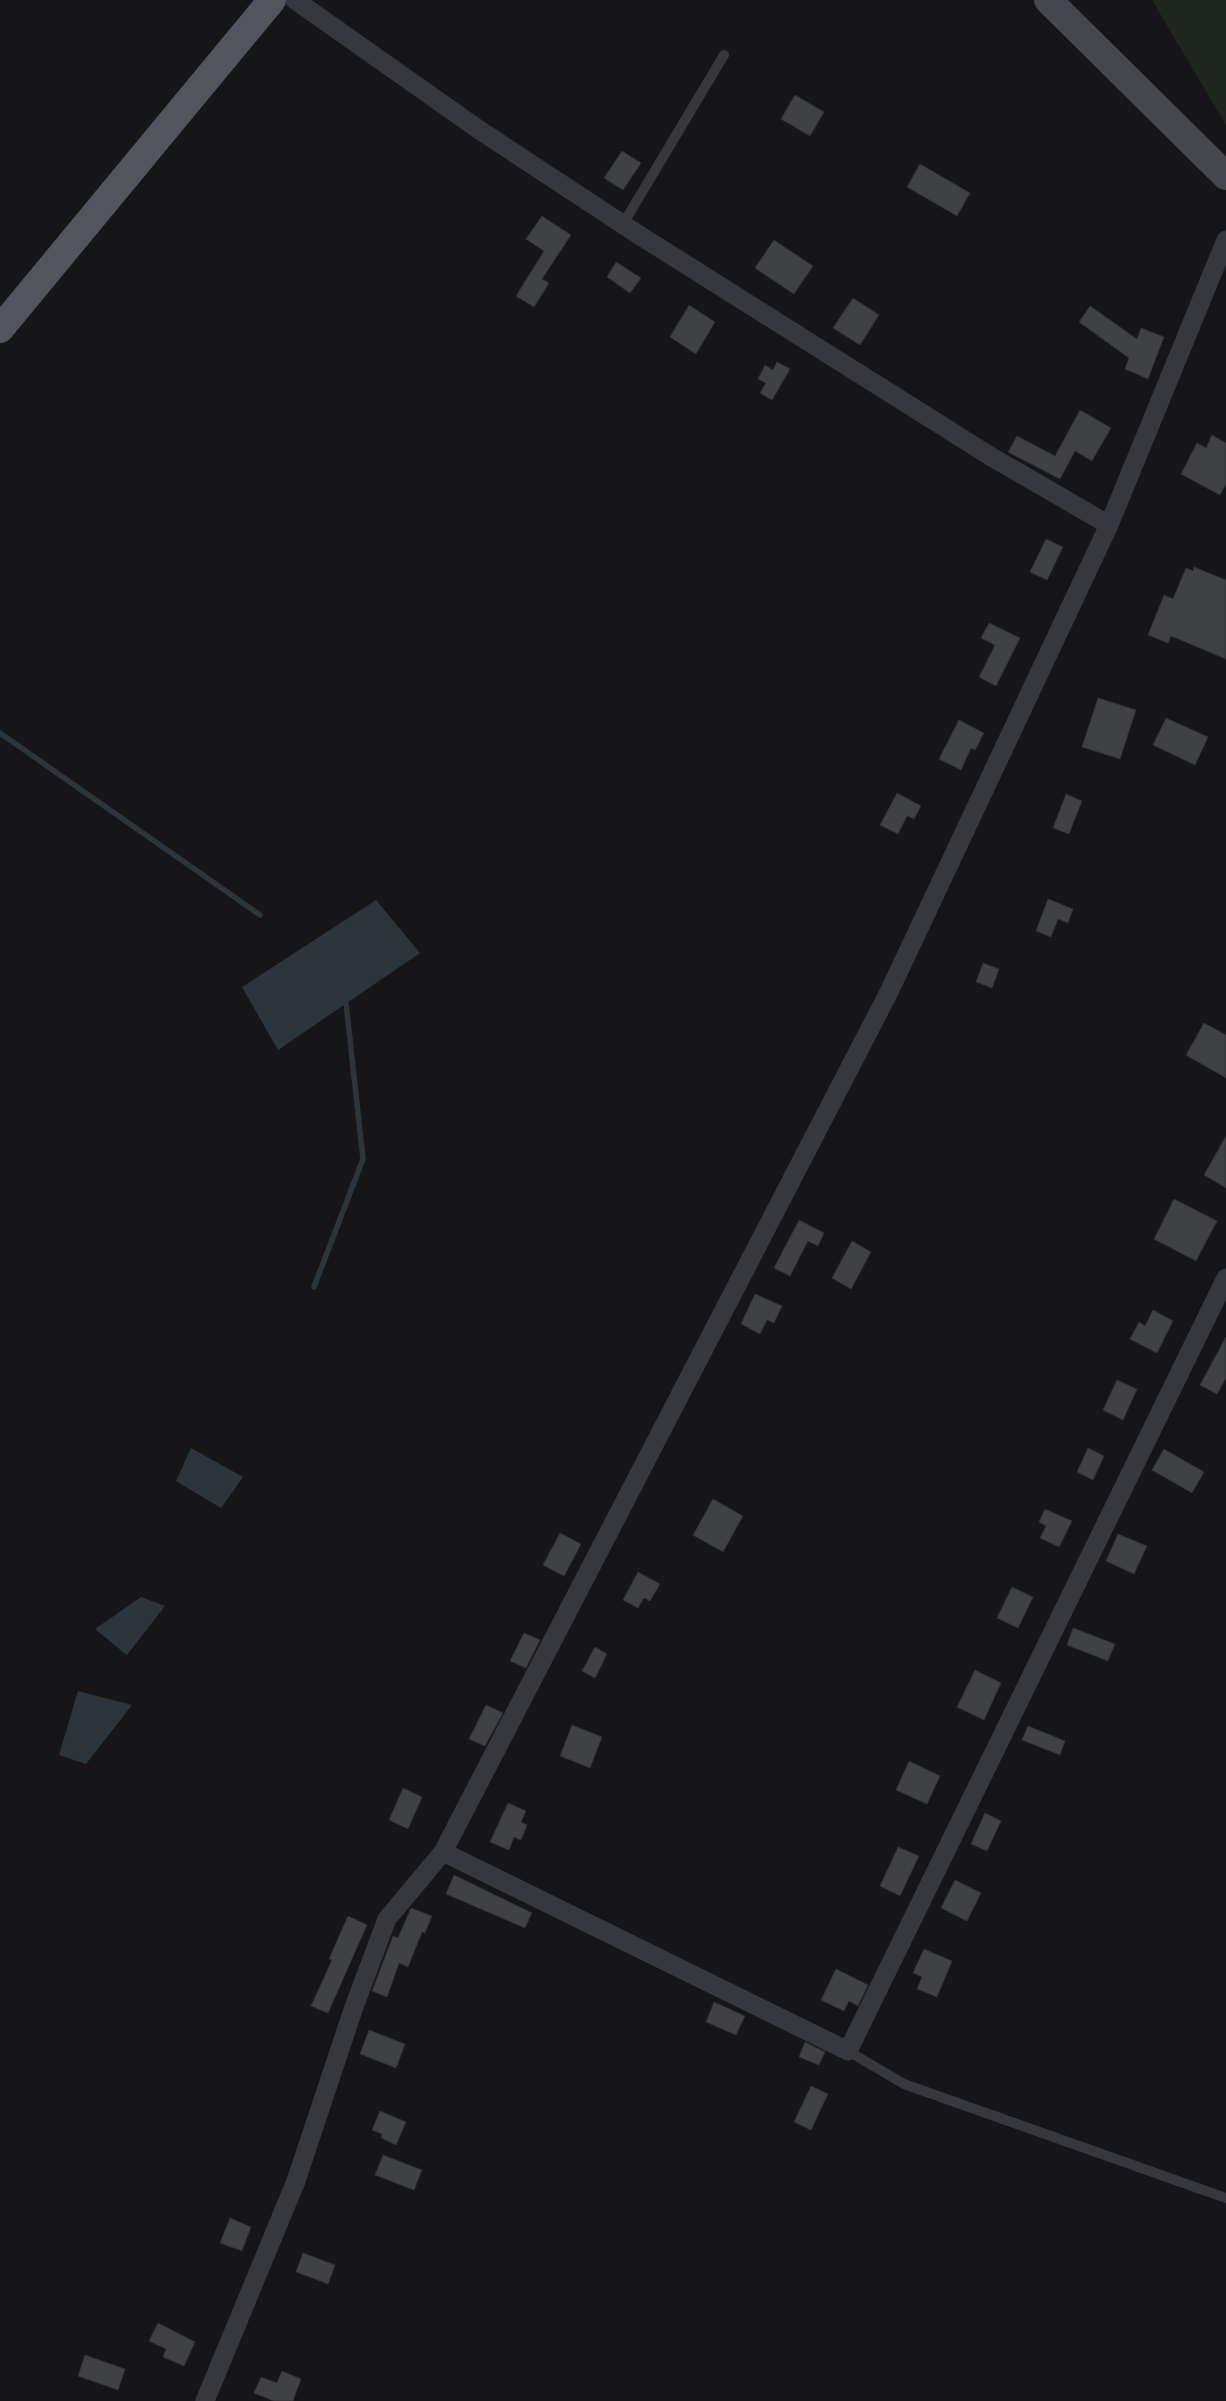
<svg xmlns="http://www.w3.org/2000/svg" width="1226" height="2401" viewBox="0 0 1226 2401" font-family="'DejaVu Sans',sans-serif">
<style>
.green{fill:#1e261f}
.water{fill:#2c353c}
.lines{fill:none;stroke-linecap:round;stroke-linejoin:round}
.stream{stroke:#2c353c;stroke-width:5.5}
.building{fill:#404145;stroke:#303034}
.lane{stroke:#37383d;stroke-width:10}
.street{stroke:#37383d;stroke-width:19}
.secondary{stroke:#45474d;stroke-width:28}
.primary{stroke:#53555c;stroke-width:28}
</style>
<rect width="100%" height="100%" fill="#161618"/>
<path class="green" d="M1152,0H1226V125Z"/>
<g class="water">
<path d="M376,900L420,953L278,1050L242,987Z"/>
<path d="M191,1448L243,1477L221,1508L176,1481Z"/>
<path d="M141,1597L165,1606L127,1655L95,1629Z"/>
<path d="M78,1691L132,1705L86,1764L59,1755Z"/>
</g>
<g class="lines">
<g class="stream">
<path d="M0,733L260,915"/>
<path d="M314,1287L363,1159L346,1003L342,999"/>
</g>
</g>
<g class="building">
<path d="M795,95L824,112L810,136L781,119Z"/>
<path d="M622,151L641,163L623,190L604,178Z"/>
<path d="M920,164L970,193L957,216L907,187Z"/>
<path d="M542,216L571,235L542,279L549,283L534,307L516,296L544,251L526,239Z"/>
<path d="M774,240L813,266L794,294L755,268Z"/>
<path d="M616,262L641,278L630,293L607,277Z"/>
<path d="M853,298L879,315L860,345L833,328Z"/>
<path d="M689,305L715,322L696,354L670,337Z"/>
<path d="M1090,306L1137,339L1141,328L1164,337L1148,379L1125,369L1129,358L1079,322Z"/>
<path d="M777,362L790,369L772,400L760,393L766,383L758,379L765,365L773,370Z"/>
<path d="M1080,410L1111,428L1092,461L1075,451L1060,479L1008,452L1017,436L1055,456Z"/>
<path d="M1212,435L1226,443V484L1220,495L1181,474L1197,443L1206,448Z"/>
<path d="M1046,539L1063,547L1047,580L1030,572Z"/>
<path d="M1194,567L1226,580V659L1171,636L1168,643L1148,635L1164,595L1173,599L1186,568L1193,571Z"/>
<path d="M989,623L1020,638L996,686L979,677L995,645L981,638Z"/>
<path d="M1098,698L1136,710L1120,759L1082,747Z"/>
<path d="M1166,718L1208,737L1195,765L1153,745Z"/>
<path d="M959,720L984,733L975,750L971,748L961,770L939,759Z"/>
<path d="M897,793L921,806L914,819L907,816L898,834L880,825Z"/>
<path d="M1066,794L1082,801L1069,834L1053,828Z"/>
<path d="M1048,899L1073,909L1068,923L1058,919L1051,937L1036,931Z"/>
<path d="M983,963L999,969L992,988L976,982Z"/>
<path d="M1204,1023L1226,1035V1078L1186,1055Z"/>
<path d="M1226,1136V1188L1204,1175Z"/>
<path d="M1174,1199L1217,1221L1196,1261L1154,1239Z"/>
<path d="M799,1220L824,1233L818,1246L808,1241L790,1276L774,1268Z"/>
<path d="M852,1241L871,1252L851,1289L832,1278Z"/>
<path d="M755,1294L782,1306L774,1323L767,1320L760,1334L741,1324Z"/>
<path d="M1153,1310L1173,1321L1157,1353L1130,1339L1139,1322L1145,1326Z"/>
<path d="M1226,1337V1378L1217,1394L1200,1385Z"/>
<path d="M1117,1380L1137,1389L1123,1420L1103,1410Z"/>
<path d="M1088,1448L1104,1456L1093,1480L1077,1472Z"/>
<path d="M1164,1449L1204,1472L1192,1493L1152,1470Z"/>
<path d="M713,1499L743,1516L723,1552L693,1535Z"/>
<path d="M1045,1509L1072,1521L1059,1547L1040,1538L1046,1526L1039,1522Z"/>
<path d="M560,1533L581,1544L564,1576L543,1565Z"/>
<path d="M1118,1534L1147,1546L1134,1574L1106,1561Z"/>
<path d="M638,1572L660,1584L650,1601L644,1598L638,1608L623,1600Z"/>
<path d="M1012,1587L1033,1597L1018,1628L997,1618Z"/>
<path d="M1073,1628L1115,1644L1108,1661L1067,1645Z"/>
<path d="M524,1633L540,1640L526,1668L510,1661Z"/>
<path d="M595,1647L607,1654L595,1678L582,1671Z"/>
<path d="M975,1670L1001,1683L984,1720L957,1707Z"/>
<path d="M486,1705L503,1713L485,1746L469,1739Z"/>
<path d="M572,1725L602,1737L590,1768L560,1756Z"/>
<path d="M1028,1726L1065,1741L1060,1755L1022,1740Z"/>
<path d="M909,1761L940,1776L927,1804L896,1790Z"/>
<path d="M403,1788L422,1797L408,1829L389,1820Z"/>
<path d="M508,1803L526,1811L521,1822L527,1825L521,1840L514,1837L509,1850L490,1842Z"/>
<path d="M985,1813L1001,1821L987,1851L971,1844Z"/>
<path d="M898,1847L919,1856L900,1896L880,1886Z"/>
<path d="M454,1875L532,1913L525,1928L446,1894Z"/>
<path d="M955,1880L981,1893L967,1921L941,1908Z"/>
<path d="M411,1908L432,1916L425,1933L422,1932L408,1967L399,1963L387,1997L372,1991L393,1936L398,1938Z"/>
<path d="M348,1916L367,1925L328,2013L311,2006L332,1960L329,1959Z"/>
<path d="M924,1949L952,1961L937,1997L917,1989L922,1977L913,1973Z"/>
<path d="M836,1969L868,1985L858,2006L849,2001L844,2011L821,2000Z"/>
<path d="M714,2002L745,2016L736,2035L706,2022Z"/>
<path d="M369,2030L405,2044L396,2068L360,2054Z"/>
<path d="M805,2042L825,2052L819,2065L799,2057Z"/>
<path d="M811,2086L828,2094L811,2130L794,2122Z"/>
<path d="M380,2111L406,2122L396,2145L381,2138L382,2134L372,2130Z"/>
<path d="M383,2155L422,2170L414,2190L375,2175Z"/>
<path d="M230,2218L251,2227L242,2251L220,2243Z"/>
<path d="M303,2253L335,2265L328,2284L296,2272Z"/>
<path d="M158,2323L195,2342L184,2366L163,2357L166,2349L149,2341Z"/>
<path d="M85,2355L125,2369L118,2390L78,2376Z"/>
<path d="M282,2371L301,2379L293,2401H274L254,2393L261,2377L277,2383Z"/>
</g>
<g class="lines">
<g class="lane">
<path d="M623,224L724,55"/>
<path d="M848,2051L904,2084L1226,2198"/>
</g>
<g class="street">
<path d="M295,0L478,129L639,235L990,456L1109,525"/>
<path d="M443,1852L848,2051L1226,1278"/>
<path d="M205,2401L296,2181L354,2007L387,1919L443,1852L889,992L1109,525L1226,240"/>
</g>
<path class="secondary" d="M1048,0L1226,176"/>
<path class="primary" d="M0,329L272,0"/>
</g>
</svg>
